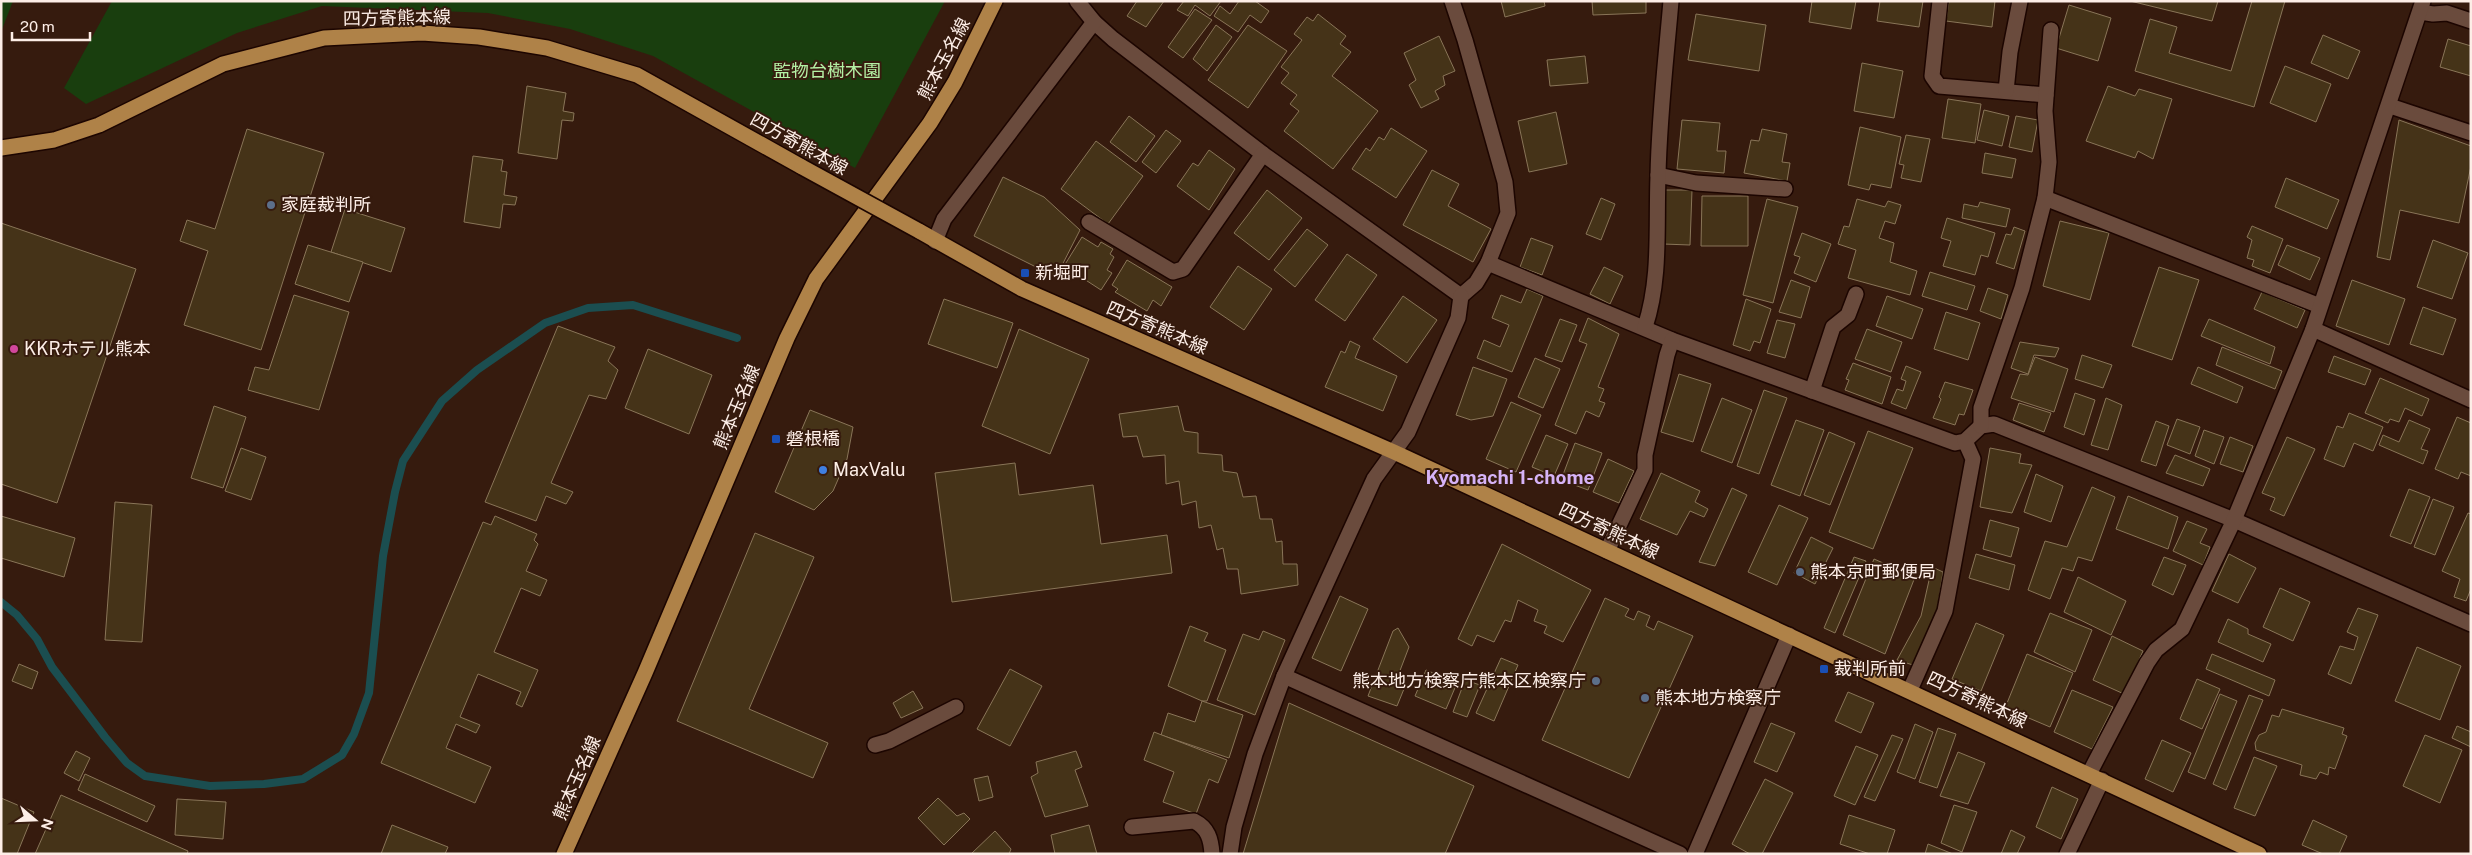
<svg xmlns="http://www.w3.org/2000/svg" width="2472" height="855" viewBox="0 0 2472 855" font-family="'Public Sans','Noto Sans JP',sans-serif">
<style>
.green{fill:#193e0e}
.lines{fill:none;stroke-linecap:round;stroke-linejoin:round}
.stream{stroke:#1b4e50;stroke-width:8}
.building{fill:#453318;stroke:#897558}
.minor-casing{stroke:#1c0500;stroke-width:18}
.major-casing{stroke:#1c0500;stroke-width:18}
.minor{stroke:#6a4b3d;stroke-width:15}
.major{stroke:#af8248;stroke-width:15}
.major-bridge-casing{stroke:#1c0500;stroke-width:18;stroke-linecap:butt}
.major-bridge{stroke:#af8248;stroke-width:15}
.service-dot{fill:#5c6f8a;stroke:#361b0e;stroke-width:2}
.transit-dot{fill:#1a4fb4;stroke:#361b0e;stroke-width:2}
.hotel-dot{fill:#d1479c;stroke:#361b0e;stroke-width:2}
.shop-dot{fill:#3f7fe0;stroke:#361b0e;stroke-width:2}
.labels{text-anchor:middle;stroke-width:4;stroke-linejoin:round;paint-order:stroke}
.street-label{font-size:18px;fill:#fdeee7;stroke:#361b0e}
.park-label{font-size:18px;fill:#b3f0a4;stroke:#361b0e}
.poi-label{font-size:18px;fill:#fdeee7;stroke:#361b0e;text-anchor:start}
.neighbourhood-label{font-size:19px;font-weight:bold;fill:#d6b3f7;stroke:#361b0e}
</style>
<rect width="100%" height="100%" fill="#361b0e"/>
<g class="green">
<path d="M1,1H13L1,32Z"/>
<path d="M112,1H945L855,168L653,56L570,29L488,13L322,6L237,33L86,104L64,88Z"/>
</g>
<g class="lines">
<path class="stream" d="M1,602L17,615L37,639L52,667L105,737L127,763L145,776L210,786L264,784L303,779L342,755L354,734L369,693L383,556L395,492L403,461L442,401L477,370L545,323L588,308L633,305L737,338"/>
</g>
<g class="building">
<path d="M1137,1H1164L1146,27L1127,16Z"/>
<path d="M1184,1H1221L1210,16L1195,5L1188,16L1177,10Z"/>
<path d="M1239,1H1255L1269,11L1261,23L1250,15L1238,32L1214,16L1220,6L1230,14Z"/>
<path d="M1501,1H1544L1545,6L1505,17Z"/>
<path d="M1592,1H1646V13L1593,15Z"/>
<path d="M1812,1H1856L1851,29L1809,22Z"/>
<path d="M1880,1H1923L1919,27L1877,21Z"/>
<path d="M1949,1H1995L1992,27L1946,21Z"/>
<path d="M2130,1H2218L2212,21Z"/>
<path d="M2252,1H2285L2254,107L2135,71L2150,19L2177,27L2169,53L2231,71Z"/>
<path d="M2069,5L2111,18L2098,61L2056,48Z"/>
<path d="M1195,9L1212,20L1183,58L1168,47Z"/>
<path d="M1318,14L1346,36L1340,44L1351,52L1332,76L1378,111L1333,169L1284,131L1299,111L1290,104L1297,95L1281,83L1289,73L1281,67L1302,40L1294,34L1307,17L1313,21Z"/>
<path d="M1696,14L1766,25L1759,71L1688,60Z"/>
<path d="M1216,25L1232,37L1207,71L1193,59Z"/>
<path d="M1248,25L1287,51L1248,108L1208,80Z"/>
<path d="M2323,35L2360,51L2348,79L2311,63Z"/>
<path d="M1439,36L1455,71L1443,76L1445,85L1435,91L1439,99L1421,108L1409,85L1416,80L1404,53Z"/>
<path d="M2448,39L2471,46V76L2440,67Z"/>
<path d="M1585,56L1588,83L1550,86L1547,60Z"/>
<path d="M1862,63L1903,71L1894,118L1854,111Z"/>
<path d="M2285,66L2331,84L2316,122L2270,103Z"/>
<path d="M527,86L566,93L563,111L574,113L573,121L562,120L557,159L518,153Z"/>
<path d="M2108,86L2135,96L2139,89L2172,99L2153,159L2138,151L2135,158L2086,141Z"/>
<path d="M1948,99L1981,104L1975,143L1942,138Z"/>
<path d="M1984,110L2009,116L2002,146L1977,140Z"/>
<path d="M1556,112L1567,164L1529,172L1518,121Z"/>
<path d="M1129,116L1155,136L1136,162L1110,142Z"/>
<path d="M2016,116L2038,120L2032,152L2009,147Z"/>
<path d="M1682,120L1720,123L1717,151H1726L1724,173L1677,169Z"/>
<path d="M2399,120L2471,146V166L2459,223L2400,210L2390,260L2377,257Z"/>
<path d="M1860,127L1901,137L1891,188L1871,184L1869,190L1848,185Z"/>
<path d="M1391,128L1427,151L1396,198L1352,169L1366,148L1370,151L1379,137L1384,140Z"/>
<path d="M247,129L324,153L261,350L184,325L208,251L180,241L187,220L215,229Z"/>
<path d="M1762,129L1787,134L1782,162L1790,163L1787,181L1744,173L1751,140L1759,141Z"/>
<path d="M1166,130L1181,141L1156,173L1142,162Z"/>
<path d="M1906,135L1930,139L1921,182L1901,178L1904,165L1899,164Z"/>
<path d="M1096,141L1143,176L1108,224L1061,189Z"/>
<path d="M1209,150L1235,169L1209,210L1177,186L1193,163L1198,166Z"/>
<path d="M1985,153L2016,159L2012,178L1982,173Z"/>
<path d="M473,156L503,160L501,171L507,172L504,195L517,197L515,205L503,204L500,228L464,222Z"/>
<path d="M1432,170L1459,184L1448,206L1491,229L1473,262L1403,225Z"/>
<path d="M1003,177L1044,197L1080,230L1056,277L974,236Z"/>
<path d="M2286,178L2339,200L2327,229L2275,207Z"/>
<path d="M1267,190L1302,218L1269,260L1234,233Z"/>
<path d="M1665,190H1692L1690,245L1663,244Z"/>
<path d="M1702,196H1748V246H1701Z"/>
<path d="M1601,198L1615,204L1601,240L1586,234Z"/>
<path d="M1767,199L1798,207L1773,303L1743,295Z"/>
<path d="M1857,199L1885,207L1888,201L1901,205L1895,224L1885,221L1879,238L1894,243L1890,262L1917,271L1910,295L1848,278L1856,250L1838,244L1844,226L1849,227Z"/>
<path d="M1980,202L2010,209L2006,227L1962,218L1964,204L1978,207Z"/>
<path d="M345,209L405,228L391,272L331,252Z"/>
<path d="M1947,218L1995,233L1988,257L1981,255L1975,275L1943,266L1951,241L1941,238Z"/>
<path d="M2060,221L2109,233L2090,300L2043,286Z"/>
<path d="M1,223L136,269L57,503L1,484Z"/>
<path d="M2252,226L2283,239L2270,273L2252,266L2254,260L2247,258L2252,240L2247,237Z"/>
<path d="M2014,227L2025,231L2014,269L1996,263L2006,234L2011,235Z"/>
<path d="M1307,229L1328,245L1295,287L1274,270Z"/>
<path d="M1802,233L1831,244L1816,282L1794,273L1800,257L1794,255Z"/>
<path d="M1082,237L1098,247L1101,242L1113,249L1110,254L1114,257L1107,270L1112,273L1101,290L1064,266Z"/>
<path d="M1531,238L1553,246L1542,275L1520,267Z"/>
<path d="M2433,240L2468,253L2452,299L2417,287Z"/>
<path d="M308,245L363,262L349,302L295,284Z"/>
<path d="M2287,245L2320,258L2310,280L2278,265Z"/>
<path d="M1347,254L1377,275L1345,321L1315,300Z"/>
<path d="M1127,260L1172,287L1161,306L1153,300L1147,311L1115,292L1118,289L1112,285Z"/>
<path d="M1238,266L1272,289L1244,330L1210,307Z"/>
<path d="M1604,267L1623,276L1610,304L1590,294Z"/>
<path d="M2159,267L2199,280L2172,360L2132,346Z"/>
<path d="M1930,272L1975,286L1967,310L1922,296Z"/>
<path d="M1791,280L1810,287L1801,318L1779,312Z"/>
<path d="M2352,280L2405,299L2389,345L2336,326Z"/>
<path d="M1988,288L2008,295L2001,319L1980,311Z"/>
<path d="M1527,289L1543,296L1512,372L1477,358L1484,340L1500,347L1509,325L1492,318L1501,295L1521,303Z"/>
<path d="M2262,292L2305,310L2297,328L2254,309Z"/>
<path d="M294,295L349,312L319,410L248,390L255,367L269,370Z"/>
<path d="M1403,296L1437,320L1407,363L1373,339Z"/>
<path d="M1887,296L1923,309L1912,339L1876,326Z"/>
<path d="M944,299L1013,323L997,368L928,344Z"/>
<path d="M1746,299L1771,309L1760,343L1754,341L1750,351L1733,345Z"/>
<path d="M2423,307L2456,319L2443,355L2410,344Z"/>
<path d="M1946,312L1980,323L1968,360L1934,349Z"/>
<path d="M1588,318L1619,334L1598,387L1604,389L1599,401L1605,403L1599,417L1586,411L1576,434L1555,425L1587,344L1579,341Z"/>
<path d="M1560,319L1577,325L1562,362L1545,356Z"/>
<path d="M2209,319L2275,347L2270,364L2201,336Z"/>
<path d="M1777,320L1795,324L1785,358L1767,353Z"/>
<path d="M558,326L615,347L608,361L618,370L606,399L589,395L551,483L573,492L566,504L546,496L536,521L485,502Z"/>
<path d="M1019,329L1089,359L1050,454L982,426Z"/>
<path d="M1867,329L1902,342L1891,372L1855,359Z"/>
<path d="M1350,341L1360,346L1355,358L1397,376L1383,411L1325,387L1341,351L1345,353Z"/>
<path d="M2020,342L2059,348L2055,357L2034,355L2028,374L2011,368Z"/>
<path d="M2222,347L2282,371L2275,389L2216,365Z"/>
<path d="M648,349L712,375L689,434L625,408Z"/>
<path d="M2082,355L2112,365L2103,388L2075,379Z"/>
<path d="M2334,356L2371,370L2365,385L2328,372Z"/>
<path d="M2035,357L2068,369L2054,412L2011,398L2020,374L2028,375Z"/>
<path d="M1535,358L1560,369L1543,408L1518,397Z"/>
<path d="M1853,363L1891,377L1882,404L1845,390L1849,380L1846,379Z"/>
<path d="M1906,366L1921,372L1906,409L1891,403L1897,389L1903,391L1906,381L1901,379Z"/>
<path d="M1473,367L1507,379L1493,416L1471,420L1456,415Z"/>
<path d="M2198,367L2243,387L2237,403L2191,384Z"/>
<path d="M1679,374L1711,384L1693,442L1661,432Z"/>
<path d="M2380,378L2429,399L2422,416L2405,408L2399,422L2390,419L2388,423L2365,413Z"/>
<path d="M1945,382L1973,390L1964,415L1959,414L1955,425L1933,418L1941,399L1939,397Z"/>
<path d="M1764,390L1787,398L1759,474L1737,466Z"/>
<path d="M2075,393L2095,400L2084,435L2064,427Z"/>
<path d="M1722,398L1752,410L1732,463L1701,451Z"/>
<path d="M2106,398L2122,405L2108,450L2091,445Z"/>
<path d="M1511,402L1541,415L1516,472L1486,459Z"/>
<path d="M2019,403L2051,413L2044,432L2013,420Z"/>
<path d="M214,406L246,417L223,488L191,478Z"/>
<path d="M1178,406L1184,431L1198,433V453L1222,455L1223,471L1237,473L1243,497L1256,496L1260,519H1272L1276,542L1282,541L1283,564H1297L1298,585L1241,594L1238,569H1227L1223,548L1217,550L1211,525L1199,528L1196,501L1182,505L1179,481L1166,484L1165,455L1143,457L1137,436L1123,437L1119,414Z"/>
<path d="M810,410L853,427L847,459L833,491L814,510L775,492Z"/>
<path d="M2349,413L2383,427L2373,451L2354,443L2344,467L2324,459L2337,426L2343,428Z"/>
<path d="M2457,417L2471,423V476L2461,472L2458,479L2435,469Z"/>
<path d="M2177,419L2200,427L2190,454L2167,445Z"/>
<path d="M1796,420L1824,430L1800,496L1771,485Z"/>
<path d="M2409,420L2430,429L2421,449L2428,451L2423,464L2379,445L2383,435L2399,442Z"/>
<path d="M2156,421L2169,426L2156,466L2141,461Z"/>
<path d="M2204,430L2224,437L2214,464L2195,456Z"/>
<path d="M1868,431L1913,448L1873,549L1829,532Z"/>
<path d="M1829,432L1855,443L1830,505L1804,495Z"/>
<path d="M1546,435L1568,444L1554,476L1532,467Z"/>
<path d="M2230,437L2253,446L2243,472L2220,464Z"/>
<path d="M2287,437L2315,449L2284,516L2270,510L2275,498L2262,493Z"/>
<path d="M1575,443L1602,453L1588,490L1561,480Z"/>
<path d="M241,448L266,457L251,500L225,491Z"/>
<path d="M1990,448L2021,454L2019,463L2032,465L2012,513L1980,507Z"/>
<path d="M2175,455L2210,469L2203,486L2166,473Z"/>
<path d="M1608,459L1634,471L1619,503L1593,492Z"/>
<path d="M1015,463L1019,495L1093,485L1101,544L1167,535L1172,573L952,602L935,473Z"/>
<path d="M1661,473L1700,491L1695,502L1708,509L1704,517L1690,511L1677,535L1640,519Z"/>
<path d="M2036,474L2063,486L2051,522L2024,512Z"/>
<path d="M2092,487L2115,497L2092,561L2078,557L2073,571L2062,568L2050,599L2028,590L2045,541L2067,547Z"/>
<path d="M1732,488L1747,495L1715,566L1699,562Z"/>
<path d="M2409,489L2430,497L2411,544L2390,536Z"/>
<path d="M2128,496L2178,517L2168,549L2116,529Z"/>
<path d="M2433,499L2454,507L2435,555L2414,547Z"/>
<path d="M115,502L152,505L142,642L105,640Z"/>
<path d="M1779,505L1808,518L1777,585L1748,572Z"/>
<path d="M2468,513L2471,514V589L2466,601L2454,597L2460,579L2442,571Z"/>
<path d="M1,516L75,538L64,577L1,558Z"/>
<path d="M495,516L537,534L534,540L538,544L526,571L547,580L540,596L521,588L494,652L538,670L522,707L516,704L521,692L478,674L460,717L480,725L476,733L456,724L446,748L491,767L475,803L381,763L483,522L491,525Z"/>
<path d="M1990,520L2019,528L2011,557L1983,549Z"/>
<path d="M2187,521L2207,529L2200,543L2210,547L2203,565L2173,551Z"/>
<path d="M755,533L814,557L749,709L828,743L813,778L677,721Z"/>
<path d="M1811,537L1833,548L1815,584L1794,573Z"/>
<path d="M1502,544L1591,590L1563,642L1544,633L1547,626L1534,621L1538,610L1518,600L1511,622L1505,620L1494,642L1477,635L1472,646L1458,639Z"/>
<path d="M1976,554L2015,565L2009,590L1969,578Z"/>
<path d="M2229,554L2256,568L2238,603L2212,591Z"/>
<path d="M1854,557L1866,561L1835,633L1824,628Z"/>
<path d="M2164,557L2186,565L2173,595L2152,585Z"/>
<path d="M1874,559L1915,577L1885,654L1843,635Z"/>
<path d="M1932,567L1943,572L1937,612L1913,665L1897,660L1921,616Z"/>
<path d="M2078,577L2126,601L2111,635L2064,612Z"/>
<path d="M2280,588L2310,602L2293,641L2263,627Z"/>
<path d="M1340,596L1368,609L1341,671L1312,658Z"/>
<path d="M1605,598L1629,609L1625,616L1634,620L1638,611L1650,616L1646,626L1654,630L1658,621L1693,636L1629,778L1542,740Z"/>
<path d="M2358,608L2378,615L2351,684L2328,674L2340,646L2354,650L2358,637L2347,632Z"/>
<path d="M2050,613L2092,630L2075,672L2034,652Z"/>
<path d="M2228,619L2248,629V634L2271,644L2263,662L2218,642Z"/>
<path d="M1976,623L2004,635L1981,691L1952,679Z"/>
<path d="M1190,626L1208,633L1204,641L1226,650L1207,701H1202L1168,686Z"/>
<path d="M1398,628L1409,647L1396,681L1406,684L1397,706L1368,696L1393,631Z"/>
<path d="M1263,631L1285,640L1255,715L1217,700L1243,634L1259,640Z"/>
<path d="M2112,636L2143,651L2124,694L2093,680Z"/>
<path d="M2417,647L2461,666L2440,720L2395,701Z"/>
<path d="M2027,654L2073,673L2050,727L2005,708Z"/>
<path d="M2212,654L2275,680L2269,696L2206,669Z"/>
<path d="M1501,658L1518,665L1494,721L1476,713Z"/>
<path d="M19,664L38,672L32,689L12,681Z"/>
<path d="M1010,669L1042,686L1010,746L977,729Z"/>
<path d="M1426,670L1457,683L1446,709L1415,696Z"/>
<path d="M2197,679L2220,689L2202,729L2180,719Z"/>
<path d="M1465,680L1480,685L1467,717L1453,712Z"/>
<path d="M2072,690L2113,707L2092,749L2054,732Z"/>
<path d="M913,691L923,708L901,718L893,703Z"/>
<path d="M1848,692L1874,703L1861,733L1835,721Z"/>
<path d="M2220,694L2237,701L2205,779L2188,772Z"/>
<path d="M2249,695L2263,700L2226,790L2213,784Z"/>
<path d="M1202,701L1243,715L1229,758L1161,735L1168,713L1195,722Z"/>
<path d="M1289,703L1474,786L1445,854H1243Z"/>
<path d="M2282,709L2344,728L2342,734L2347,736L2335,769L2329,767L2328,775L2320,772L2316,779L2300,775L2302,765L2256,750L2255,743L2259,735L2266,732L2272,715L2279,717Z"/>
<path d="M1771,723L1795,733L1777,772L1754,762Z"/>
<path d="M1915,724L1933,732L1915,779L1897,772Z"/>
<path d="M2457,726L2471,732V747L2452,738Z"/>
<path d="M1938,728L1956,734L1937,788L1919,782Z"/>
<path d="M1154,732L1227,760L1218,783L1209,779L1196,814L1163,802L1174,772L1144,760Z"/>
<path d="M1892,735L1903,739L1875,801L1864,797Z"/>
<path d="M2425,735L2462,750L2440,803L2403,786Z"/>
<path d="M2162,740L2191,753L2173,792L2145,779Z"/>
<path d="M1856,746L1878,755L1855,805L1834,796Z"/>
<path d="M76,751L90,758L79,781L64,773Z"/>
<path d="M1076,751L1082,767L1075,770L1088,806L1045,817L1031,777L1038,773L1036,762Z"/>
<path d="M1958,752L1985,763L1968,804L1940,796Z"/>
<path d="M2254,757L2277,766L2255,816L2234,808Z"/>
<path d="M85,774L155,806L147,822L78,790Z"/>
<path d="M988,776L993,797L979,801L974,779Z"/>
<path d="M1765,779L1793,793L1762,854H1750L1732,844Z"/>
<path d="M2052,787L2078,799L2061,839L2036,827Z"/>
<path d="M61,795L188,851L187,854H35Z"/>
<path d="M1,798L34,812L17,854H1Z"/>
<path d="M938,798L957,816L964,813L970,819L944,845L918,818Z"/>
<path d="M177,799L226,802L223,839L175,835Z"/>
<path d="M1954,805L1977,812L1962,852L1941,843Z"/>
<path d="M1849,815L1895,830L1887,854H1870L1840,844Z"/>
<path d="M2313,820L2347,836L2339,854H2323L2302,845Z"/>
<path d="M392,825L448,847L445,854H381Z"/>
<path d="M1089,825L1097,854H1055L1051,835Z"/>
<path d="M2011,830L2025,837L2017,854H2001Z"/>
<path d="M995,831L1011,849L1009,854H971Z"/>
<path d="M1928,844L1953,854H1925Z"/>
</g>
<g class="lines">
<g class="minor-casing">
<g id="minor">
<path d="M1077,1L1094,22L1113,39L1263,154L1461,296"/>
<path d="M1452,1L1465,40L1505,182L1508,213L1488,263L1476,283L1461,296"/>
<path d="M1940,1L1932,76L1939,86L2046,95"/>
<path d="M2420,12L2433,14L2447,13L2471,21"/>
<path d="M2006,91L2010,52L2020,1"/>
<path d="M2390,106L2471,133"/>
<path d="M1658,175L1696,183L1785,189"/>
<path d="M2045,198L2320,306"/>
<path d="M1089,222L1173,272L1183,269L1263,154"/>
<path d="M935,241L944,219L1094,22"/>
<path d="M1488,263L1672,340L1955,443L1965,441L1981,426L1994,424L2234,520L2471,624"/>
<path d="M1645,327C1661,278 1656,228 1658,176C1659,118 1666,59 1671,1"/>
<path d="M2313,329L2471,400"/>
<path d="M1812,391L1833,327L1848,315L1856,294"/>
<path d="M1981,426V408L2022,288L2045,198L2049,162L2045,111L2051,30"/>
<path d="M1607,551L1645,470V455L1667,355L1672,340"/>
<path d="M1284,676L1680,854"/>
<path d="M1910,690L1945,611L1973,459L1965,441"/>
<path d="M875,745L889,741L956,707"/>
<path d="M2089,774L2147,663L2156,650L2182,629L2234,520L2313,329L2423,1"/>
<path d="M1132,827L1194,821C1208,828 1211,839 1212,854"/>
<path d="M1230,854L1234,827L1255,754L1284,676L1374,479L1408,432L1458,318L1461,296"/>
<path d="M1695,854L1789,635"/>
<path d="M2067,854L2102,780"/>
</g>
</g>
<g class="major-casing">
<g id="major">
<path d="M1,148L54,140L99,125L223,64L324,38L422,33L479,37L547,48L637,75L802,167"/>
<path d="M919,231L1022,289L1394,452L2259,854"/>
<path d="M564,854L645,673L787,338L816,279L930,123L955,82L995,1"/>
</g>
</g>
<use href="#minor" class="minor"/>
<use href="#major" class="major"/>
<g class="major-bridge-casing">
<path id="major-bridge" d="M802,167L919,231"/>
</g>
<use href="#major-bridge" class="major-bridge"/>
</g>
<g class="service-dot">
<circle cx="271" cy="205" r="5"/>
<circle cx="1800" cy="572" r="5"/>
<circle cx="1596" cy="681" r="5"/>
<circle cx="1645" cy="698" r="5"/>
</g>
<g class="transit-dot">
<rect x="1020" y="268" width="10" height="10" rx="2.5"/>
<rect x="771" y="434" width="10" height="10" rx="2.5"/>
<rect x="1819" y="664" width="10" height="10" rx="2.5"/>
</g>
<circle class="hotel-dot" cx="14" cy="349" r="5"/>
<circle class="shop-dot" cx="823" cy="470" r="5"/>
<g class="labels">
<g class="street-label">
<text transform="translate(397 18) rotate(-1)" y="6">四方寄熊本線</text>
<text transform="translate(944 59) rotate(-62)" y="6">熊本玉名線</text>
<text transform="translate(799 144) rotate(29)" y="6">四方寄熊本線</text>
<text transform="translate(1157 328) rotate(23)" y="6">四方寄熊本線</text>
<text transform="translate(737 407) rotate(-67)" y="6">熊本玉名線</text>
<text transform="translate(1609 531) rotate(25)" y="6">四方寄熊本線</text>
<text transform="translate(1977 700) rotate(25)" y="6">四方寄熊本線</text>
<text transform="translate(577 778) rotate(-66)" y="6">熊本玉名線</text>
</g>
<g class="park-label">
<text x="827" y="77">監物台樹木園</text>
</g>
<g class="poi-label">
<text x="281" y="211">家庭裁判所</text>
<text x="1035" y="279">新堀町</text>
<text x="24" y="355">KKRホテル熊本</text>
<text x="786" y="445">磐根橋</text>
<text x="833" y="476">MaxValu</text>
<text x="1810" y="578">熊本京町郵便局</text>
<text x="1834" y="675">裁判所前</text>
<text x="1586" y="687" text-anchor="end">熊本地方検察庁熊本区検察庁</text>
<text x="1655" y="704">熊本地方検察庁</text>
</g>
<g class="neighbourhood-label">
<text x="1510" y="484">Kyomachi 1-chome</text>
</g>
</g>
<rect width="2472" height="855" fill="none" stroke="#fdeee7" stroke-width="5"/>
<g transform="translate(35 820) rotate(109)" stroke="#361b0e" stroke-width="4" paint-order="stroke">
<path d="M0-4L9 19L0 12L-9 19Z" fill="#fdeee7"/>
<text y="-8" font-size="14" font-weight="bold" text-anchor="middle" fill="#fdeee7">N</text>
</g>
<path d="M12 32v8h78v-8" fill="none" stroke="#fdeee7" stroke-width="2.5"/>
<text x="20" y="32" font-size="15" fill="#fdeee7" stroke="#361b0e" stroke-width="4" paint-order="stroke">20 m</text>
</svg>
